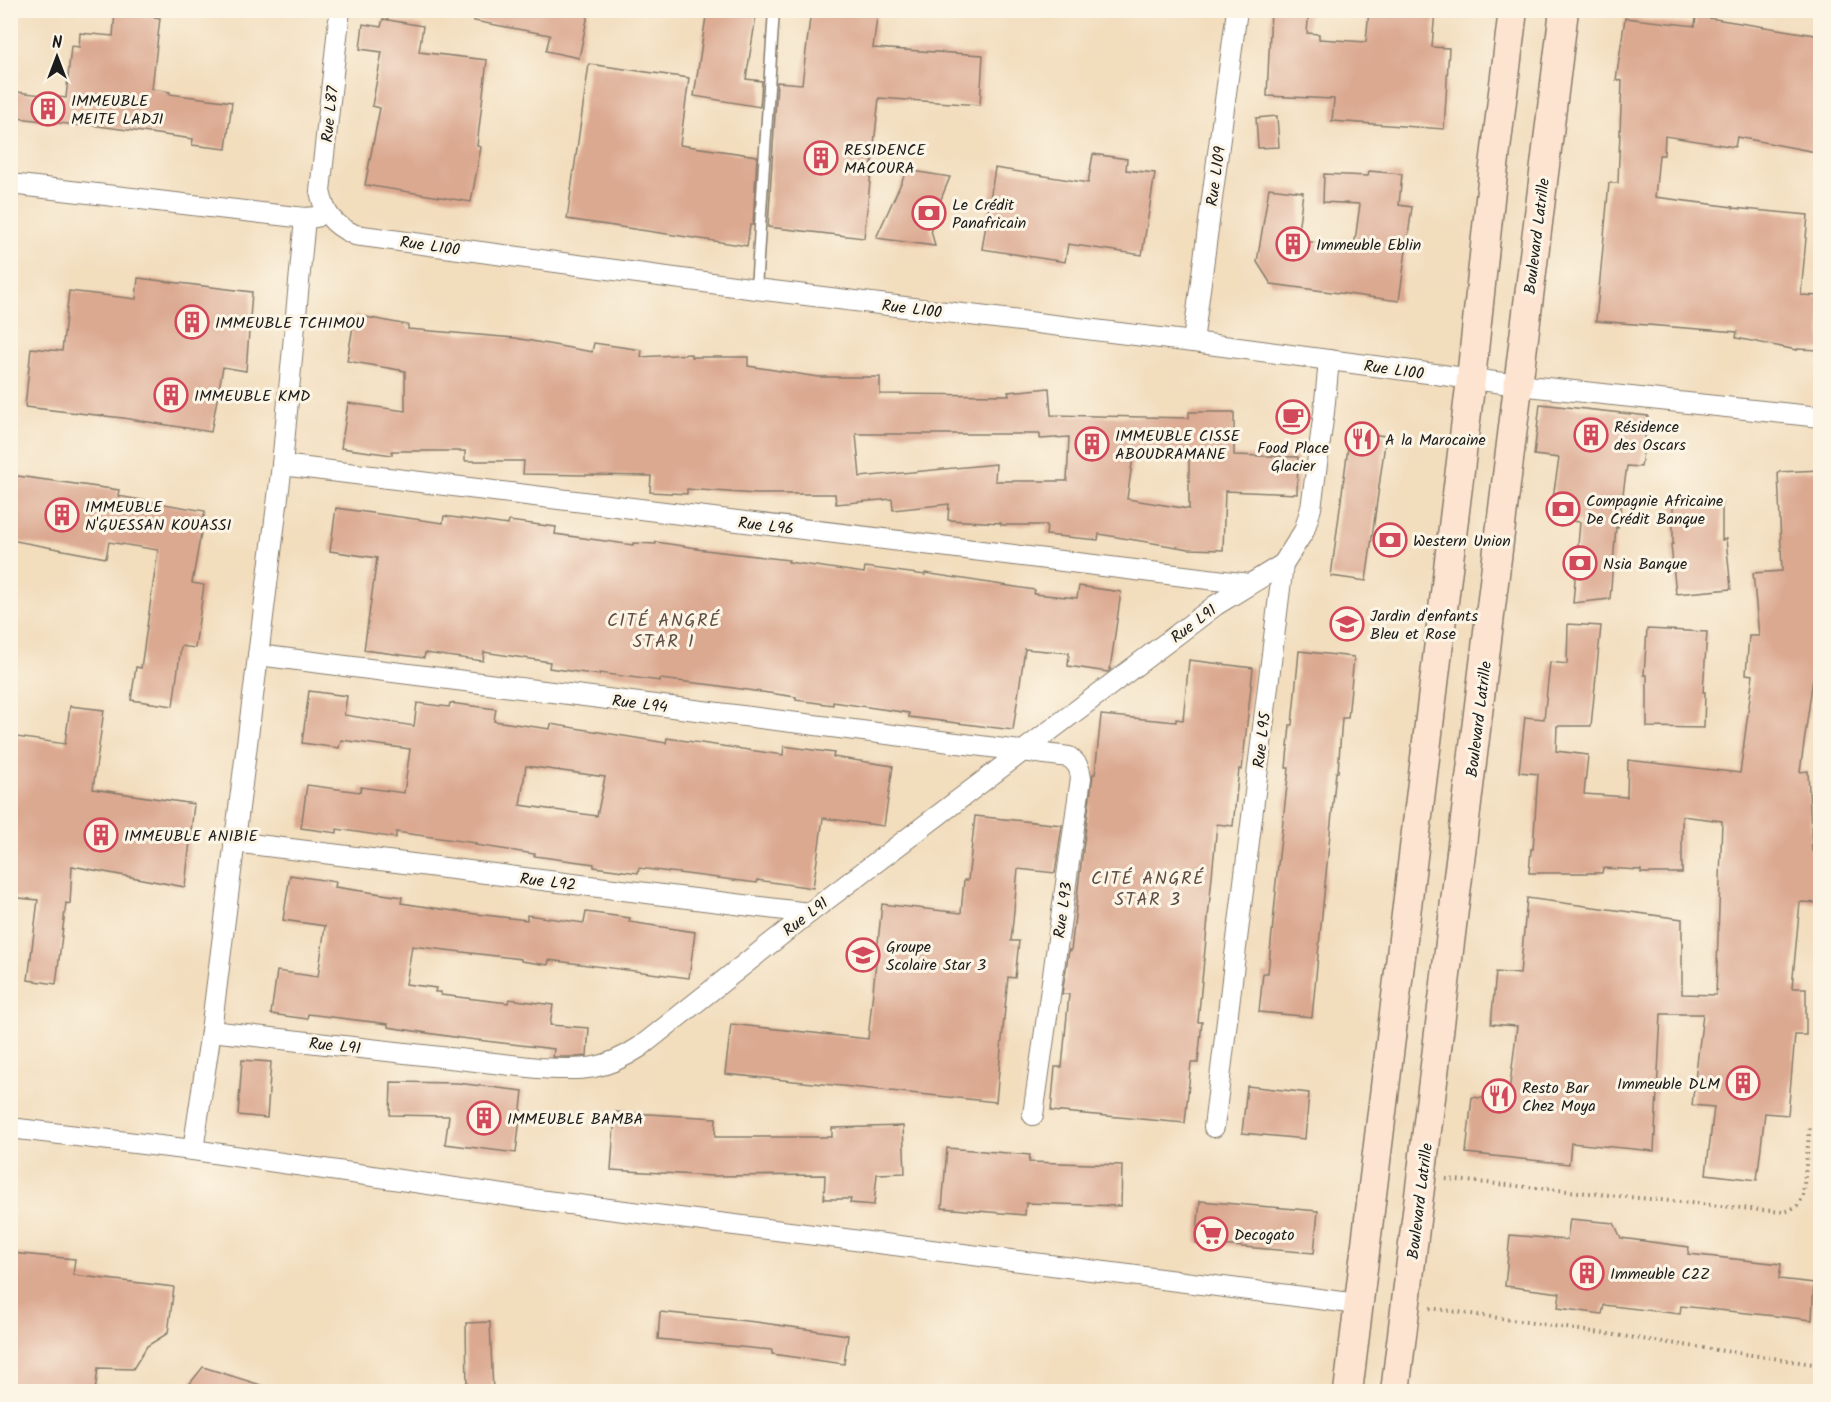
<svg xmlns="http://www.w3.org/2000/svg" width="1831" height="1402" viewBox="0 0 1831 1402" font-family="Kalam,sans-serif">
<style>
.building{fill:#dba890;fill-rule:evenodd}
.lines{fill:none;stroke-linecap:round;stroke-linejoin:round}
.lane-casing{stroke:#877c6c;stroke-width:13}
.street-casing{stroke:#877c6c;stroke-width:22}
.secondary-casing{stroke:#877c6c;stroke-width:31}
.path{stroke:#877c6c;stroke-width:4;stroke-dasharray:1.5 4.5;stroke-linecap:butt}
.lane{stroke:#fff;stroke-width:10}
.street{stroke:#fff;stroke-width:20}
.secondary{stroke:#fde4d1;stroke-width:28}
.labels{text-anchor:middle;stroke-width:6;stroke-linejoin:round;paint-order:stroke}
.poi-label{font-size:16px;fill:#1c1c1c;stroke:#fcf5e5;text-anchor:start}
.street-label{font-size:16px;fill:#1c1c1c;stroke:#fcf5e5}
.neighbourhood-label{font-size:18px;letter-spacing:1.5px;fill:#5f4d45;stroke:#fcf5e5}
</style>
<rect width="100%" height="100%" fill="#fcf5e5"/>
<filter id="ink" filterUnits="userSpaceOnUse"><feTurbulence type="fractalNoise" baseFrequency=".0167" numOctaves="2"/><feDisplacementMap in="SourceGraphic" scale="12" xChannelSelector="R" yChannelSelector="G"/><feConvolveMatrix kernelMatrix="1 2 1 2 8 2 1 2 1" color-interpolation-filters="sRGB"/></filter>
<filter id="wash" filterUnits="userSpaceOnUse"><feTurbulence type="fractalNoise" baseFrequency=".008" numOctaves="4" result="noise"/><feDisplacementMap in="SourceGraphic" scale="24" xChannelSelector="R" yChannelSelector="G"/><feGaussianBlur stdDeviation="1.35" result="paint"/><feColorMatrix in="noise" values="0 0 0 0 0 0 0 0 0 0 0 0 0 0 0 0 0 1.4 0 .05"/><feComposite in="paint" operator="in"/></filter>
<g filter="url(#wash)">
<rect width="100%" height="100%" fill="#f2ddbd"/>
<g id="blocks">
<g class="building">
<path d="M475,10H589L579,58L546,51L550,35L474,21Z"/>
<path d="M707,10H757L746,79L762,81L760,107L694,96Z"/>
<path d="M811,10H878L873,48L983,55L980,105L879,98L864,238L768,227L777,82L802,84Z"/>
<path d="M1271,10H1309L1307,33L1319,34V39L1366,42L1369,10H1435L1432,47L1449,48L1444,129L1332,121L1334,99L1267,96Z"/>
<path d="M115,12L160,18L152,89L170,92L169,94L232,102L226,149L192,145L193,139L84,124V126L10,117V91L66,98L71,46L79,47L80,33L113,36Z"/>
<path d="M1696,16L1821,36V125L1816,152L1737,137L1735,147L1665,136L1664,155H1659L1655,197L1733,207V208L1808,215L1801,295L1821,296V350L1797,349V350L1736,338L1737,332L1596,321L1609,183H1618L1622,81L1616,80L1625,18L1695,26Z"/>
<path d="M383,19L423,26L419,52L487,60L477,146L481,147L471,202L365,185L380,108L372,106L382,52L360,49L363,24L381,27Z"/>
<path d="M589,64L689,78L680,145L757,156L753,225H750L747,246L567,219Z"/>
<path d="M1277,116L1279,147L1258,148L1256,118Z"/>
<path d="M1093,154L1127,159L1126,170L1155,173L1142,255L1068,244L1065,262L982,249L995,168L1088,183Z"/>
<path d="M907,170L950,177L930,226L935,246L876,238Z"/>
<path d="M1369,171L1402,174L1399,205L1412,207L1399,301L1271,284L1257,262L1269,188L1303,192L1297,240L1354,248L1360,204L1323,202L1324,174L1368,176Z"/>
<path d="M138,278L252,292L246,371L223,367L211,432L123,418L25,407L31,348L62,351L69,291L136,299Z"/>
<path d="M355,315L408,325V329L515,338L592,352L594,343L642,350L641,357L691,354V357H748V366L818,377H880V394L1009,395L1008,392L1049,388L1051,415L1189,418V412H1234V455L1298,457L1297,494L1225,491L1223,550L1189,549L1099,534L1098,540L1046,535L1047,525H1001V523L948,520L949,504L893,510L892,499L836,504L835,494H756L687,489V494L650,492L651,476L523,474L524,461H465V451H392V455L341,448L348,403L405,411V371L347,361ZM856,434H1040V439L1069,437L1067,481H995L996,464L860,477ZM1133,457H1189V509L1127,499Z"/>
<path d="M1540,404L1648,416L1641,467L1627,466L1618,528L1616,527L1610,599L1573,603L1580,522L1550,518L1559,458L1534,455Z"/>
<path d="M1350,432L1386,436L1366,581L1331,576Z"/>
<path d="M1821,470V679L1813,678L1800,772L1808,771L1812,851L1821,852V903L1800,902L1792,988H1806V1035H1795L1788,1115L1765,1113L1757,1180L1706,1174L1714,1107L1692,1105L1703,1014H1661L1654,1151L1571,1143L1569,1164L1466,1153L1472,1097L1508,1101L1517,1026L1491,1024L1496,972L1520,974L1527,898L1682,919V994L1716,995L1722,821L1682,816V873H1641V870L1603,868L1602,873H1529L1531,849H1533L1538,774L1519,772L1525,717L1544,719L1550,662L1567,664L1568,624L1601,626L1591,726H1557L1556,751L1588,755L1584,794L1627,797L1628,760L1740,773L1753,675L1746,674L1749,636H1759L1753,573L1782,571L1778,472Z"/>
<path d="M10,475L119,490L118,496L205,511L192,583L204,585L195,648L181,646L173,706L131,700L136,667L141,668L158,550L109,542L106,558L10,540Z"/>
<path d="M1673,503H1722V540L1726,539L1731,589L1676,594L1671,545L1673,544Z"/>
<path d="M336,508L443,523L444,516L508,525L509,521L556,527L555,534L633,545V543L656,544V542L697,548L696,549L789,560L788,562L864,573L865,567L925,575V573L1035,590L1034,594L1077,598L1079,586L1121,592L1110,670L1108,672L1068,666L1069,653L1025,649L1013,730L909,717V713L833,702V705L796,700V697L713,685L660,679V681L599,673V675L549,668L550,662L484,652L483,661L425,653L424,658L364,650L377,558L330,551Z"/>
<path d="M1647,629L1707,632L1703,692H1705L1704,728L1647,727V675H1644Z"/>
<path d="M1299,651L1354,657L1348,718H1342L1338,772H1336L1312,1017L1259,1012L1263,973H1268L1276,892L1275,891L1289,768H1286L1290,725H1292Z"/>
<path d="M1189,660L1253,668L1242,770L1239,769L1233,826L1217,824L1198,1022H1202L1198,1063H1191L1185,1123L1051,1111L1055,1067H1062L1069,994H1062L1069,950L1071,951L1079,880L1093,774H1095L1101,715L1176,722V719L1183,720Z"/>
<path d="M309,691L347,696L344,715L414,726L417,703L449,707L450,703L496,709L494,721L550,729L551,724L666,743L667,738L783,755L784,746L834,753L833,757L893,766L884,826L823,818L813,888L757,880V883L639,868L638,873L594,867V864L534,856L535,854L475,845L476,843L396,832V838L337,829V833L301,828L307,785L360,792L361,787L404,793L410,749L341,740L339,748L302,743ZM526,766L605,777L597,816L520,805Z"/>
<path d="M70,706L104,710L93,789L194,804L185,887L72,866L70,904L66,903L56,984L28,980L38,900L10,897V736L65,744Z"/>
<path d="M975,816L1062,825L1055,873L1018,869L1011,941H1019L1015,978L1008,977L996,1102L725,1074L731,1024L868,1039L882,904L961,913L964,880H968Z"/>
<path d="M290,875L336,882L335,887L402,897L401,903L468,913L527,920V915L584,923L586,912L630,918L629,922L695,932L689,978L549,960L548,965L521,961V959L412,946L406,984L436,988L435,992H441V995L508,1003L509,999L553,1005L550,1025L589,1028L587,1056L578,1057H553L554,1049L460,1038L388,1027V1024L308,1014L307,1019L271,1014L277,971L318,977L325,926L283,920Z"/>
<path d="M242,1060L271,1062L267,1118L238,1115Z"/>
<path d="M391,1082L457,1083L523,1091L516,1153L445,1144L449,1116L390,1115Z"/>
<path d="M1247,1086L1309,1093L1305,1139L1242,1133Z"/>
<path d="M615,1112L716,1118L715,1137H832V1128L903,1126L905,1173L877,1174L874,1205L850,1203L851,1199H824L825,1175L713,1176L611,1170Z"/>
<path d="M947,1148L1030,1155L1029,1162L1122,1165L1121,1206L1026,1203L1025,1215L942,1208Z"/>
<path d="M1200,1201L1318,1211L1314,1253L1196,1243Z"/>
<path d="M1570,1219L1614,1223L1621,1238L1689,1247L1688,1254L1781,1264L1779,1279L1814,1283L1812,1320L1681,1306L1680,1314L1604,1305L1602,1314L1558,1308L1560,1293L1505,1286L1510,1235L1567,1240Z"/>
<path d="M10,1253L75,1259L73,1275L174,1287L168,1333L147,1346L133,1369L98,1368L95,1392H10Z"/>
<path d="M660,1312L756,1322L848,1335L844,1364L772,1354V1350L658,1339Z"/>
<path d="M490,1322L493,1392H467L466,1323Z"/>
<path d="M203,1367L267,1387V1392H183Z"/>
</g>
</g>
</g>
<g filter="url(#ink)">
<use href="#blocks" fill-opacity="0" stroke="#877c6c" stroke-width="1.5"/>
<g class="lines">
<g class="lane-casing">
<path id="lane" d="M756,289L774,10"/>
</g>
<g class="street-casing">
<g id="street">
<path d="M340,10L320,191C325,215 332,224 355,235L756,289L1193,342L1518,385L1820,417"/>
<path d="M10,184L305,218L316,217"/>
<path d="M1193,342L1237,10"/>
<path d="M282,465L1249,584"/>
<path d="M258,655L1069,757C1077,763 1080,768 1081,778L1033,1115"/>
<path d="M234,842L809,913"/>
<path d="M211,1031L538,1068C581,1070 602,1072 640,1047L809,913L1216,605L1283,564"/>
<path d="M1214,1127L1283,564L1304,531L1311,508L1324,412L1329,360"/>
<path d="M10,1128L193,1150L538,1200L1358,1304"/>
<path d="M193,1150L211,1031L282,465L305,218"/>
</g>
</g>
<g class="secondary-casing">
<g id="secondary">
<path d="M1348,1392L1471,379L1490,199L1513,10"/>
<path d="M1395,1392L1564,10"/>
</g>
</g>
<g class="path">
<path d="M1446,1179L1782,1212C1794,1210 1799,1207 1803,1195L1810,1125"/>
<path d="M1430,1308L1820,1365"/>
</g>
<use href="#lane" class="lane"/>
<use href="#street" class="street"/>
<use href="#secondary" class="secondary"/>
</g>
</g>
<defs>
<g id="building-ring" transform="scale(1.725)"><circle r="9.5" fill="#fcf5e5" stroke="#d1495b" stroke-width="1.5"/><path d="M-4-6H4V6H1V3H-1V6H-4ZM-2.5-4.3h1.7v1.8h-1.7ZM.8-4.3h1.7v1.8H.8ZM-2.5-1h1.7V.8h-1.7ZM.8-1h1.7V.8H.8Z" fill="#d1495b"/></g>
<g id="bank-ring" transform="scale(1.725)"><circle r="9.5" fill="#fcf5e5" stroke="#d1495b" stroke-width="1.5"/><path d="M-6-4H6V4H-6ZM0-2.3a2.3 2.3 0 1 0 0 4.6a2.3 2.3 0 1 0 0-4.6Z" fill="#d1495b"/></g>
<g id="cafe-ring" transform="scale(1.725)"><circle r="9.5" fill="#fcf5e5" stroke="#d1495b" stroke-width="1.5"/><path d="M-5.5-4.5H6V0H3Q3 3.5 0 3.5H-2.5Q-5.5 3.5-5.5 0ZM3-3.2v2h1.7v-2ZM-6 4.5H4V6H-6Z" fill="#d1495b"/></g>
<g id="restaurant-ring" transform="scale(1.725)"><circle r="9.5" fill="#fcf5e5" stroke="#d1495b" stroke-width="1.5"/><path d="M-5-6h1v4h1v-4h1v4h1v-4h1v5L-1.5 .5V6h-2V.5L-5-1ZM5-6V6H3V1.5H1.5Q1.5-4 5-6Z" fill="#d1495b"/></g>
<g id="school-ring" transform="scale(1.725)"><circle r="9.5" fill="#fcf5e5" stroke="#d1495b" stroke-width="1.5"/><path d="M0-5L7-2L0 1L-7-2ZM-4 1L0 2.5L4 1V4Q0 6-4 4Z" fill="#d1495b"/></g>
<g id="supermarket-ring" transform="scale(1.725)"><circle r="9.5" fill="#fcf5e5" stroke="#d1495b" stroke-width="1.5"/><path d="M-6-5.5h2.5l.6 2H6L4.5 2H-2.5L-4.4-4H-6ZM-1.5 3.2a1.3 1.3 0 1 0 .1 0ZM3 3.2a1.3 1.3 0 1 0 .1 0Z" fill="#d1495b"/></g>
</defs>
<g fill-rule="evenodd">
<use href="#building-ring" x="48" y="109"/>
<use href="#building-ring" x="821" y="158"/>
<use href="#bank-ring" x="929" y="213"/>
<use href="#building-ring" x="1293" y="244"/>
<use href="#building-ring" x="192" y="322"/>
<use href="#building-ring" x="171" y="395"/>
<use href="#cafe-ring" x="1293" y="417"/>
<use href="#building-ring" x="1591" y="435"/>
<use href="#restaurant-ring" x="1362" y="439"/>
<use href="#building-ring" x="1092" y="444"/>
<use href="#bank-ring" x="1563" y="509"/>
<use href="#building-ring" x="62" y="515"/>
<use href="#bank-ring" x="1390" y="540"/>
<use href="#bank-ring" x="1580" y="563"/>
<use href="#school-ring" x="1347" y="624"/>
<use href="#building-ring" x="101" y="835"/>
<use href="#school-ring" x="863" y="955"/>
<use href="#building-ring" x="1743" y="1083"/>
<use href="#restaurant-ring" x="1499" y="1096"/>
<use href="#building-ring" x="484" y="1118"/>
<use href="#supermarket-ring" x="1211" y="1234"/>
<use href="#building-ring" x="1587" y="1273"/>
</g>
<g class="labels">
<g class="poi-label">
<text x="71" y="106">IMMEUBLE<tspan x="71" dy="18">MEITE LADJI</tspan></text>
<text x="844" y="155">RESIDENCE<tspan x="844" dy="18">MACOURA</tspan></text>
<text x="952" y="210">Le Crédit<tspan x="952" dy="18">Panafricain</tspan></text>
<text x="1316" y="250">Immeuble Eblin</text>
<text x="215" y="328">IMMEUBLE TCHIMOU</text>
<text x="194" y="401">IMMEUBLE KMD</text>
<text x="1614" y="432">Résidence<tspan x="1614" dy="18">des Oscars</tspan></text>
<text x="1115" y="441">IMMEUBLE CISSE<tspan x="1115" dy="18">ABOUDRAMANE</tspan></text>
<text x="1385" y="445">A la Marocaine</text>
<text x="1293" y="453" text-anchor="middle">Food Place<tspan x="1293" dy="18">Glacier</tspan></text>
<text x="1586" y="506">Compagnie Africaine<tspan x="1586" dy="18">De Crédit Banque</tspan></text>
<text x="85" y="512">IMMEUBLE<tspan x="85" dy="18">N'GUESSAN KOUASSI</tspan></text>
<text x="1413" y="546">Western Union</text>
<text x="1603" y="569">Nsia Banque</text>
<text x="1370" y="621">Jardin d'enfants<tspan x="1370" dy="18">Bleu et Rose</tspan></text>
<text x="124" y="841">IMMEUBLE ANIBIE</text>
<text x="886" y="952">Groupe<tspan x="886" dy="18">Scolaire Star 3</tspan></text>
<text x="1720" y="1089" text-anchor="end">Immeuble DLM</text>
<text x="1522" y="1093">Resto Bar<tspan x="1522" dy="18">Chez Moya</tspan></text>
<text x="507" y="1124">IMMEUBLE BAMBA</text>
<text x="1234" y="1240">Decogato</text>
<text x="1610" y="1279">Immeuble C2Z</text>
</g>
<g class="street-label">
<text transform="translate(329 114) rotate(-84)" y="6">Rue L87</text>
<text transform="translate(1215 176) rotate(-82)" y="6">Rue L109</text>
<text transform="translate(1536 236) rotate(-83)" y="6">Boulevard Latrille</text>
<text transform="translate(430 245) rotate(8)" y="6">Rue L100</text>
<text transform="translate(912 308) rotate(7)" y="6">Rue L100</text>
<text transform="translate(1394 369) rotate(8)" y="6">Rue L100</text>
<text transform="translate(766 525) rotate(7)" y="6">Rue L96</text>
<text transform="translate(1193 623) rotate(-37)" y="6">Rue L91</text>
<text transform="translate(640 703) rotate(7)" y="6">Rue L94</text>
<text transform="translate(1478 719) rotate(-83)" y="6">Boulevard Latrille</text>
<text transform="translate(1261 740) rotate(-83)" y="6">Rue L95</text>
<text transform="translate(548 881) rotate(7)" y="6">Rue L92</text>
<text transform="translate(1062 910) rotate(-82)" y="6">Rue L93</text>
<text transform="translate(805 916) rotate(-38)" y="6">Rue L91</text>
<text transform="translate(335 1045) rotate(6)" y="6">Rue L91</text>
<text transform="translate(1419 1201) rotate(-83)" y="6">Boulevard Latrille</text>
</g>
<g class="neighbourhood-label">
<text x="664" y="626">CITÉ ANGRÉ<tspan x="664" dy="21">STAR 1</tspan></text>
<text x="1148" y="884">CITÉ ANGRÉ<tspan x="1148" dy="21">STAR 3</tspan></text>
</g>
</g>
<rect width="1831" height="1402" fill="none" stroke="#fcf5e5" stroke-width="36"/>
<g transform="translate(57 57)" stroke="#fcf5e5" stroke-width="4.5" paint-order="stroke">
<path d="M0-4.5L10 22L0 15L-10 22Z" fill="#1c1c1c"/>
<text y="-9" font-size="16" font-weight="bold" text-anchor="middle" fill="#1c1c1c">N</text>
</g>
</svg>
